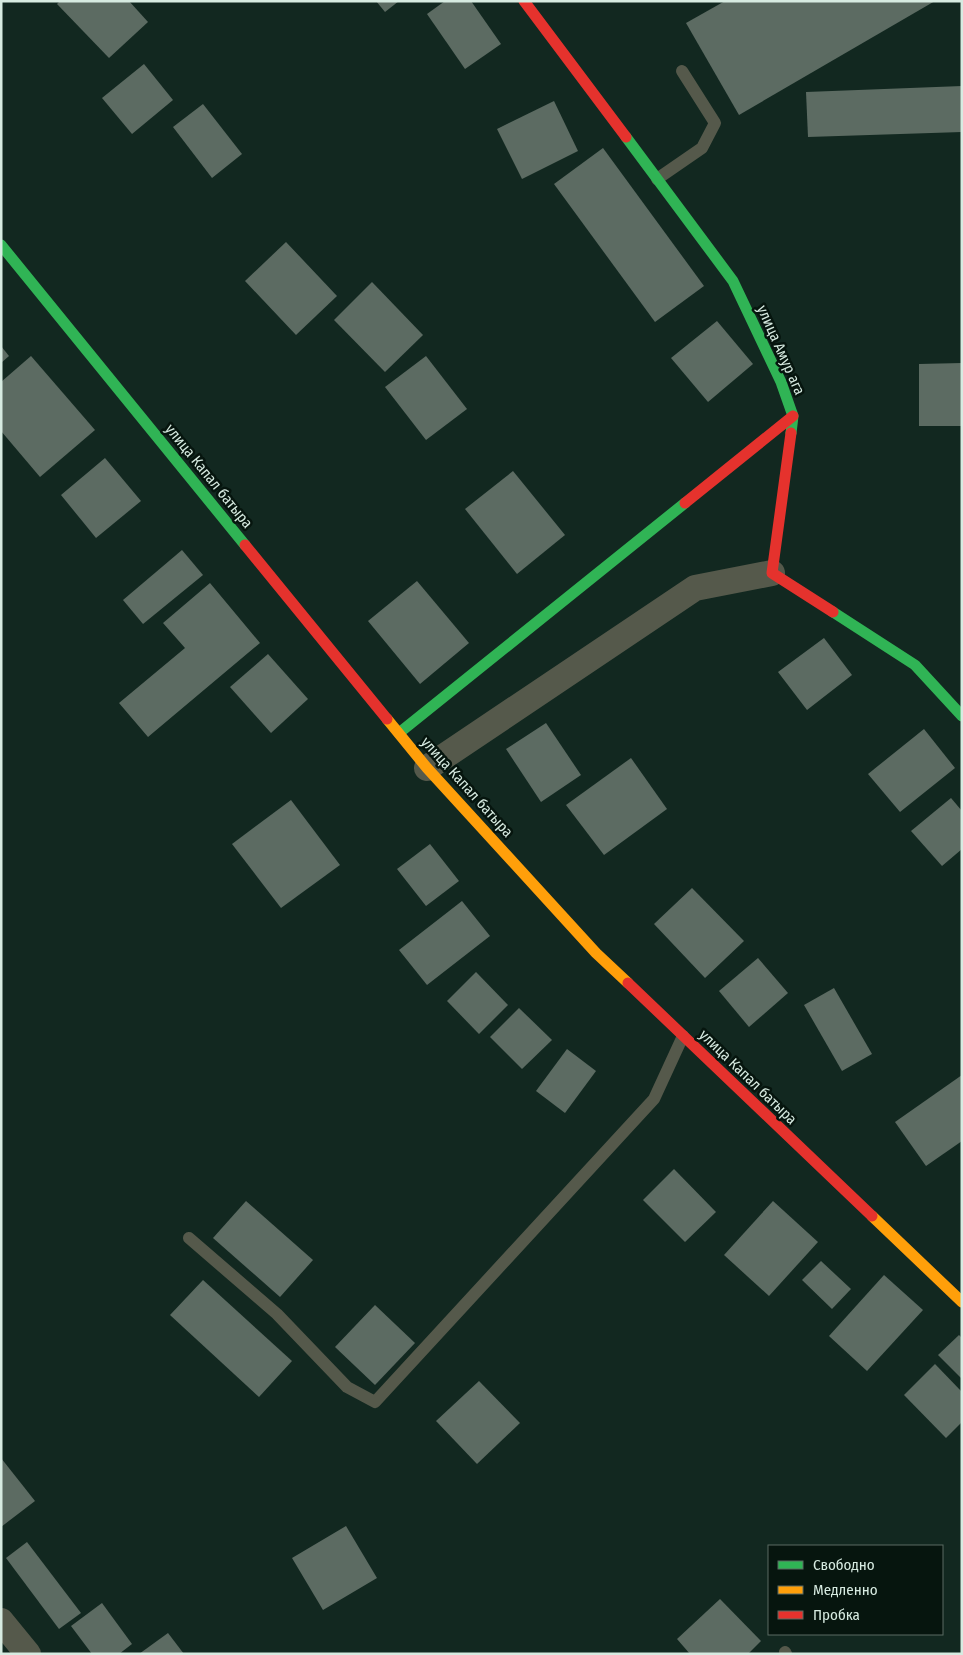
<svg xmlns="http://www.w3.org/2000/svg" width="963" height="1655" viewBox="0 0 963 1655" font-family="'Fira Sans Condensed',sans-serif">
<style>
.building{fill:#5c6b62}
.lines{fill:none;stroke-linecap:round;stroke-linejoin:round}
.lane{stroke:#55594b;stroke-width:12}
.street{stroke:#55594b;stroke-width:26}
.fast{stroke:#30b455;stroke-width:11}
.slow{stroke:#ff9f0a;stroke-width:11}
.jam{stroke:#e5322d;stroke-width:11}
.labels{text-anchor:middle;stroke-width:5;stroke-linejoin:round;paint-order:stroke}
.street-label{font-size:15px;fill:#d7ebe1;stroke:#06150e}
</style>
<rect width="100%" height="100%" fill="#122820"/>
<g class="building">
<path d="M60,1H129L148,22L109,58L57,4Z"/>
<path d="M376,1H399L385,12Z"/>
<path d="M445,1H471L501,44L465,69L427,14Z"/>
<path d="M725,1H935L739,115L686,23Z"/>
<path d="M144,64L173,100L132,134L102,98Z"/>
<path d="M962,86V132L808,137L806,92Z"/>
<path d="M554,101L578,151L522,179L497,129Z"/>
<path d="M203,104L242,154L212,178L173,127Z"/>
<path d="M603,148L704,286L655,322L554,184Z"/>
<path d="M286,242L337,296L296,335L245,281Z"/>
<path d="M372,282L423,335L385,372L334,320Z"/>
<path d="M717,321L753,364L708,402L671,358Z"/>
<path d="M1,346L9,356L1,363Z"/>
<path d="M31,356L95,430L40,477L1,431V382Z"/>
<path d="M426,356L467,409L426,440L385,387Z"/>
<path d="M962,363V426H919V364Z"/>
<path d="M105,458L141,501L96,538L61,495Z"/>
<path d="M513,471L565,535L517,574L465,509Z"/>
<path d="M182,550L203,575L143,624L123,600Z"/>
<path d="M417,581L469,643L420,684L368,621Z"/>
<path d="M210,583L260,643L148,737L119,703L185,648L163,623Z"/>
<path d="M824,638L852,675L807,710L778,672Z"/>
<path d="M268,654L308,699L271,733L230,687Z"/>
<path d="M546,723L581,775L541,802L506,749Z"/>
<path d="M924,729L955,768L900,812L868,774Z"/>
<path d="M631,758L667,809L604,855L566,805Z"/>
<path d="M951,798L962,811V849L942,866L911,831Z"/>
<path d="M291,800L340,865L281,908L232,844Z"/>
<path d="M430,844L459,881L426,906L397,869Z"/>
<path d="M692,888L744,941L705,978L654,924Z"/>
<path d="M462,901L490,936L427,985L399,950Z"/>
<path d="M758,958L788,993L749,1027L719,991Z"/>
<path d="M476,972L508,1005L479,1034L447,1001Z"/>
<path d="M834,988L872,1054L842,1071L804,1005Z"/>
<path d="M519,1008L552,1040L522,1069L490,1037Z"/>
<path d="M567,1049L596,1071L565,1113L536,1091Z"/>
<path d="M962,1075V1141L926,1166L895,1122Z"/>
<path d="M674,1169L716,1212L685,1242L643,1200Z"/>
<path d="M246,1201L313,1260L280,1297L213,1238Z"/>
<path d="M773,1201L818,1242L769,1296L724,1255Z"/>
<path d="M821,1261L851,1289L832,1309L802,1280Z"/>
<path d="M884,1275L923,1310L867,1371L829,1336Z"/>
<path d="M203,1280L292,1361L259,1397L170,1315Z"/>
<path d="M375,1305L415,1343L375,1385L335,1347Z"/>
<path d="M959,1335L962,1338V1379L938,1355Z"/>
<path d="M935,1364L962,1392V1422L946,1438L904,1395Z"/>
<path d="M479,1381L520,1423L477,1464L436,1421Z"/>
<path d="M1,1458L35,1501L1,1527Z"/>
<path d="M346,1526L377,1578L323,1610L292,1558Z"/>
<path d="M27,1542L81,1613L59,1629L6,1558Z"/>
<path d="M720,1599L761,1641L748,1654H690L677,1639Z"/>
<path d="M102,1603L132,1644L119,1654H92L71,1626Z"/>
<path d="M168,1633L184,1654H139Z"/>
</g>
<g class="lines">
<g class="lane">
<path d="M657,179L702,148L715,123L682,71"/>
<path d="M189,1238L277,1314L347,1387L375,1402L654,1099L683,1036"/>
<path d="M785,1652L786,1654"/>
</g>
<g class="street">
<path d="M427,768L695,588L772,573"/>
<path d="M1,1621L28,1654"/>
</g>
<g class="fast">
<path d="M626,137L733,281L781,382L793,416L791,433"/>
<path d="M1,245L245,545"/>
<path d="M833,612L915,665L962,716"/>
<path d="M399,733L685,503"/>
</g>
<g class="slow">
<path d="M387,719L427,768L596,953L628,983"/>
<path d="M872,1216L962,1302"/>
</g>
<g class="jam">
<path d="M524,1L626,137"/>
<path d="M791,433L772,573L833,612"/>
<path d="M685,503L793,416"/>
<path d="M245,545L387,719"/>
<path d="M628,983L872,1216"/>
</g>
</g>
<g class="labels">
<g class="street-label">
<text transform="translate(781 350) rotate(66)" y="5">улица Амур ага</text>
<text transform="translate(209 476) rotate(51)" y="5">улица Капал батыра</text>
<text transform="translate(467 787) rotate(48)" y="5">улица Капал батыра</text>
<text transform="translate(748 1077) rotate(44)" y="5">улица Капал батыра</text>
</g>
</g>
<rect width="963" height="1655" fill="none" stroke="#d7ebe1" stroke-width="5"/>
<rect x="768" y="1545" width="175" height="90" fill="#06150e" stroke="#5a6b62"/>
<rect x="778" y="1561" width="25" height="8" fill="#30b455" stroke="#5a6b62"/>
<text x="813" y="1570" font-size="15" fill="#d7ebe1">Свободно</text>
<rect x="778" y="1586" width="25" height="8" fill="#ff9f0a" stroke="#5a6b62"/>
<text x="813" y="1595" font-size="15" fill="#d7ebe1">Медленно</text>
<rect x="778" y="1611" width="25" height="8" fill="#e5322d" stroke="#5a6b62"/>
<text x="813" y="1620" font-size="15" fill="#d7ebe1">Пробка</text>
</svg>
